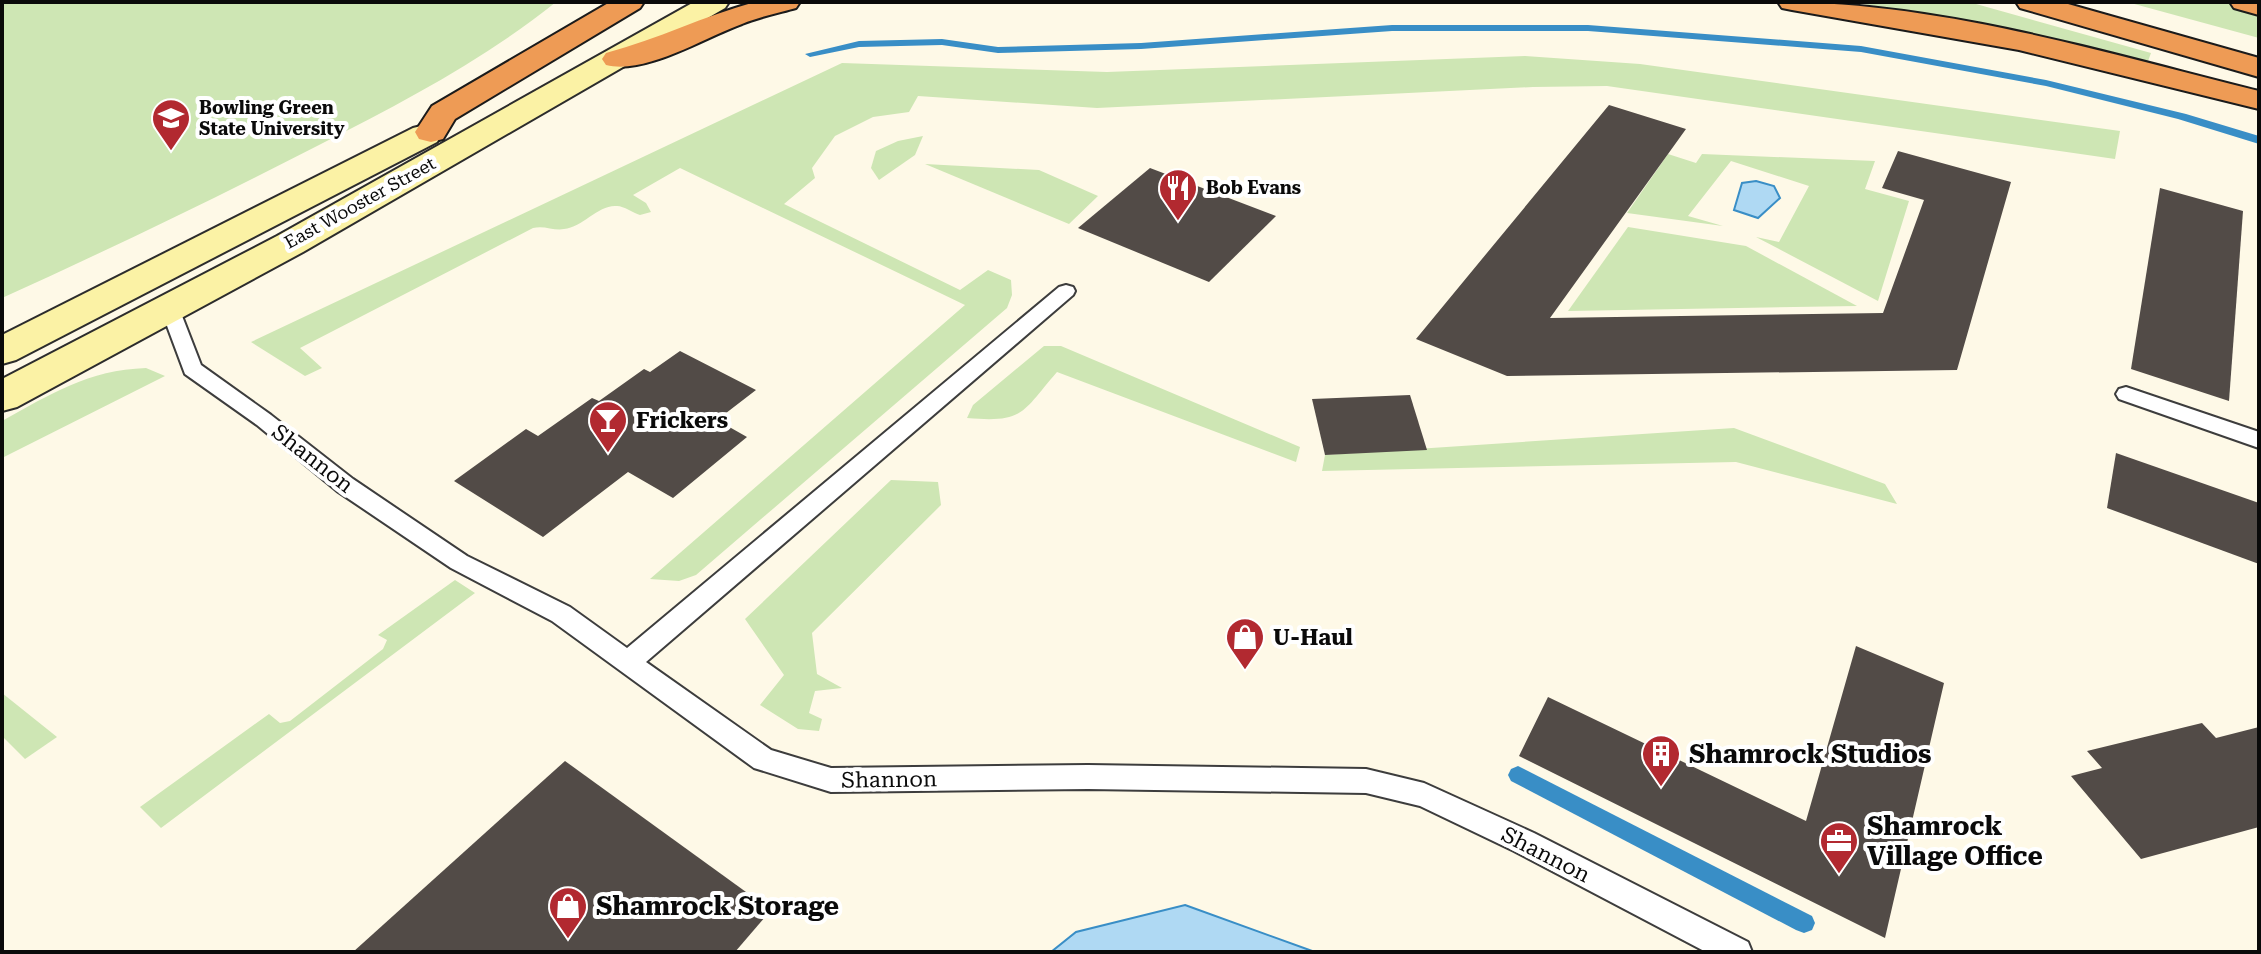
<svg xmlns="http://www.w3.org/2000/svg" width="2261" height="954" viewBox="0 0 2261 954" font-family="'Roboto Serif',serif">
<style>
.green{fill:#cee6b4}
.water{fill:#afd9f3;stroke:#398ec6;stroke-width:2}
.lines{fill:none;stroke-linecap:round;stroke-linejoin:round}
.stream{fill:#398ec6;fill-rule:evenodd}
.building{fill:#524b47}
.lane-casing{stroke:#3d3d3d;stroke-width:4}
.secondary-casing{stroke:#2c2c2c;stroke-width:4}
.highway-casing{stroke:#1b1b1b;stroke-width:4}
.lane{fill:#fff;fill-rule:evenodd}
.secondary{fill:#fbf2a5;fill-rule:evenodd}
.highway{fill:#ee9b55;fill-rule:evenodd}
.labels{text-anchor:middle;stroke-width:8;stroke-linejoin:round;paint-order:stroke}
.far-poi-label{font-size:18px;font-weight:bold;fill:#0a0a0a;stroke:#fff;text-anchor:start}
.far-street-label{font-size:18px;fill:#0a0a0a;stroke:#fff}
.poi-label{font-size:22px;font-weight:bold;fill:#0a0a0a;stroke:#fff;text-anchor:start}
.street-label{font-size:22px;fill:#0a0a0a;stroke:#fff}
.near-poi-label{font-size:26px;font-weight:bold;fill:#0a0a0a;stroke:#fff;text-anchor:start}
</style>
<rect width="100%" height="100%" fill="#fef9e7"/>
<g class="green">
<path d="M2,2H556C484,60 403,102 321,144C216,198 110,249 2,298Z"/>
<path d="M1851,2H1969L2151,53L2148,61L1975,23Z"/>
<path d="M2127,2H2241L2259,7V38Z"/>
<path d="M1525,56L1640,64L2120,131L2115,159L1607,86L1533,87L1097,108L918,96L909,112L873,117L835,136L812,168L815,178L784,204L960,290L988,270L1011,280L1012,295L1007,308L696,575L679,581L650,579L965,305L680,168L633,195L646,203L651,212L640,215C633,213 624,206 617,206C599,204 583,227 564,229C554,231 544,225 533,228L300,348L322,368L305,376L251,342L842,63L1107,72Z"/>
<path d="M923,136L915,155L879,180L871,168L876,151L898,141Z"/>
<path d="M1668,154L1696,163L1702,154L1875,161L1865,189L1909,201L1878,301L1756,237L1779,242L1809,186L1731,161L1688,216L1723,226L1627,213Z"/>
<path d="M925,164L1039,170L1098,196L1069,224Z"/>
<path d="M1628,227L1746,246L1857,306L1568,311Z"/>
<path d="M1044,346H1061L1300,447L1296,462L1057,372C1022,412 1025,423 967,418L973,405Z"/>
<path d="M146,368L165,376L2,458V421C51,394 88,370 146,368Z"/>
<path d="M1734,428L1885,484L1897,504L1736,462L1322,471L1325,455Z"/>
<path d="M891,480L938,482L941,505L812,633L817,674L842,688L815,691L809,713L822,719L819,731L798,729L760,705L784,675L745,619Z"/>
<path d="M455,580L475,593L161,828L140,807L269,714L280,723L290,721L383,649L387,640L378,635Z"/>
<path d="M2,693L57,737L25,759L2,736Z"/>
</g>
<g class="water">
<path d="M1756,181L1774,186L1780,198L1758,218L1734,210L1742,183Z"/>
<path d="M1185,905L1315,952H1051L1076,932Z"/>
</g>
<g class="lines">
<g class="stream">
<path d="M1392,25H1588L1861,46L2046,80L2186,114L2259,136V144L2178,119L2046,86L1861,52L1588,31H1392L1141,49L998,53L942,45L859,47L810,57L805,54L859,41L942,39L998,47L1141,43Z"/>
<path d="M1518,766L1812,916L1815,923L1812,930L1804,933L1796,930L1511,781L1508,775L1511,769Z"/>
</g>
</g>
<g class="building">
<path d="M1609,105L1686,129L1550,318L1883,313L1924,200L1882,188L1898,151L2011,182L1957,370L1507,376L1416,339Z"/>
<path d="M1150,168L1276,216L1209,282L1078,228Z"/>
<path d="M2160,188L2243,211L2229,401L2131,369Z"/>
<path d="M680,351L756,390L717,420L747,437L673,498L628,472L543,537L454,481L526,429L538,436L592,398L599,401L644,369L650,372Z"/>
<path d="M1410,395L1427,450L1325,455L1312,399Z"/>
<path d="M2116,453L2259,503V564L2107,508Z"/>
<path d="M1856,646L1944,683L1885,938L1519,756L1548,697L1806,821Z"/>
<path d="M2202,723L2216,738L2259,727V827L2141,859L2071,776L2102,768L2087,751Z"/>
<path d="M565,761L771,910L735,952H353Z"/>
</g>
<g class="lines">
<g class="lane-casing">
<g id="lane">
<path d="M1066,285L1073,287L1075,291L1073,295L646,662L771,750L831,768L1088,765L1366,769L1424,783L1534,833L1748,942L1752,952H1706L1514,851L1420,806L1366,793L1088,789L831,792L754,768L552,621L451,568L337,491L257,425L185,374L160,307L170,301L177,303L201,365L271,415L353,479L467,556L570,607L627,648L1059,287Z"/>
<path d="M2126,387L2259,432V448L2119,399L2116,394L2119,389Z"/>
</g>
</g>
<g class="secondary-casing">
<g id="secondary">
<path d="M694,2H729L725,8L303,252L17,407L2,411V379L277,236Z"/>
<path d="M425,125L437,128L441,135L437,142L16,360L2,364V335L413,128Z"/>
</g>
</g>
<g class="highway-casing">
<g id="highway">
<path d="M610,2H644L640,8L455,119L443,139L431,142L419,139L415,132L432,106Z"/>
<path d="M755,2H800L796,8C778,13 759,17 742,24C705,37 646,75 606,65L602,59L606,53C659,39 703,16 755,2Z"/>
<path d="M1778,2C1940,2 2102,52 2259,91V109L2019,50L1792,10L1782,8Z"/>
<path d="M2016,2H2061L2259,58V77L2020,8Z"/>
<path d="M2230,2H2259V15L2234,8Z"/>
</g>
</g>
<use href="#lane" class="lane"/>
<use href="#secondary" class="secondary"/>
<use href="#highway" class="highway"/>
</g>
<defs>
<g id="university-pin" transform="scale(2)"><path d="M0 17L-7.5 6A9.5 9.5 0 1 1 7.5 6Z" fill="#b22930" stroke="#fff"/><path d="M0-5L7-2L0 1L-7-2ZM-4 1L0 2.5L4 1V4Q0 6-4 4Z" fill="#fff"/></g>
<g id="restaurant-pin" transform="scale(2)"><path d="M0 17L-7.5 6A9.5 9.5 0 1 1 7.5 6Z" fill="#b22930" stroke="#fff"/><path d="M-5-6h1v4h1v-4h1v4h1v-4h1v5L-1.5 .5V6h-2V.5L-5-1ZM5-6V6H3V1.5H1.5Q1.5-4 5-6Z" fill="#fff"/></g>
<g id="bar-pin" transform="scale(2)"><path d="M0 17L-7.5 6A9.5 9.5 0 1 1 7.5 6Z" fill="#b22930" stroke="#fff"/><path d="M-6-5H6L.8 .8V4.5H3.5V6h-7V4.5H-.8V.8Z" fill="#fff"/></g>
<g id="shop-pin" transform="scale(2)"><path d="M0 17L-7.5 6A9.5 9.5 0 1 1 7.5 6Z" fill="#b22930" stroke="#fff"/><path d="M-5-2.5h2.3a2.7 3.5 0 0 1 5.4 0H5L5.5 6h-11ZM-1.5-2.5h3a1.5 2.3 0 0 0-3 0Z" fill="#fff"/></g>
<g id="building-pin" transform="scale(2)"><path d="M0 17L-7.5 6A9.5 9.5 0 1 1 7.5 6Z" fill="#b22930" stroke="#fff"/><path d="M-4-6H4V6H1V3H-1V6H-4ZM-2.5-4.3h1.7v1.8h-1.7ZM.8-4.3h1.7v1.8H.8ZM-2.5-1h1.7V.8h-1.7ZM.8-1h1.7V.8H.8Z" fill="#fff"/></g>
<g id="office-pin" transform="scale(2)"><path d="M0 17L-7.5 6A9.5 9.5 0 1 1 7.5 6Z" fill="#b22930" stroke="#fff"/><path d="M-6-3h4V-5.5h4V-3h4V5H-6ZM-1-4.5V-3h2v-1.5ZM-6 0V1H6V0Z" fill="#fff"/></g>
</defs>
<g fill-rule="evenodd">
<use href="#university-pin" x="171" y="118"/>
<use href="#restaurant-pin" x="1178" y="188"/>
<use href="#bar-pin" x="608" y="420"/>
<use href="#shop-pin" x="1245" y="637"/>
<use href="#building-pin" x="1661" y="754"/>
<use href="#office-pin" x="1839" y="841"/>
<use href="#shop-pin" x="568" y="906"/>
</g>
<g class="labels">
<g class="far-poi-label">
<text x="199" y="114">Bowling Green<tspan x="199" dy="21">State University</tspan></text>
<text x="1206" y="194">Bob Evans</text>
</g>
<g class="far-street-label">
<text transform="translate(360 203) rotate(-29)" y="6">East Wooster Street</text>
</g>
<g class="poi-label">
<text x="636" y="428">Frickers</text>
<text x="1273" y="645">U-Haul</text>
</g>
<g class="street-label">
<text transform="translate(313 458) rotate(38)" y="8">Shannon</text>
<text transform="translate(889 779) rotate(-1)" y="8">Shannon</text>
<text transform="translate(1546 854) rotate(27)" y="8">Shannon</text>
</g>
<g class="near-poi-label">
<text x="1689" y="763">Shamrock Studios</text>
<text x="1867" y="835">Shamrock<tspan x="1867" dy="30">Village Office</tspan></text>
<text x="596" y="915">Shamrock Storage</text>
</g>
</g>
<rect width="2261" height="954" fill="none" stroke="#0a0a0a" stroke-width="8"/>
</svg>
